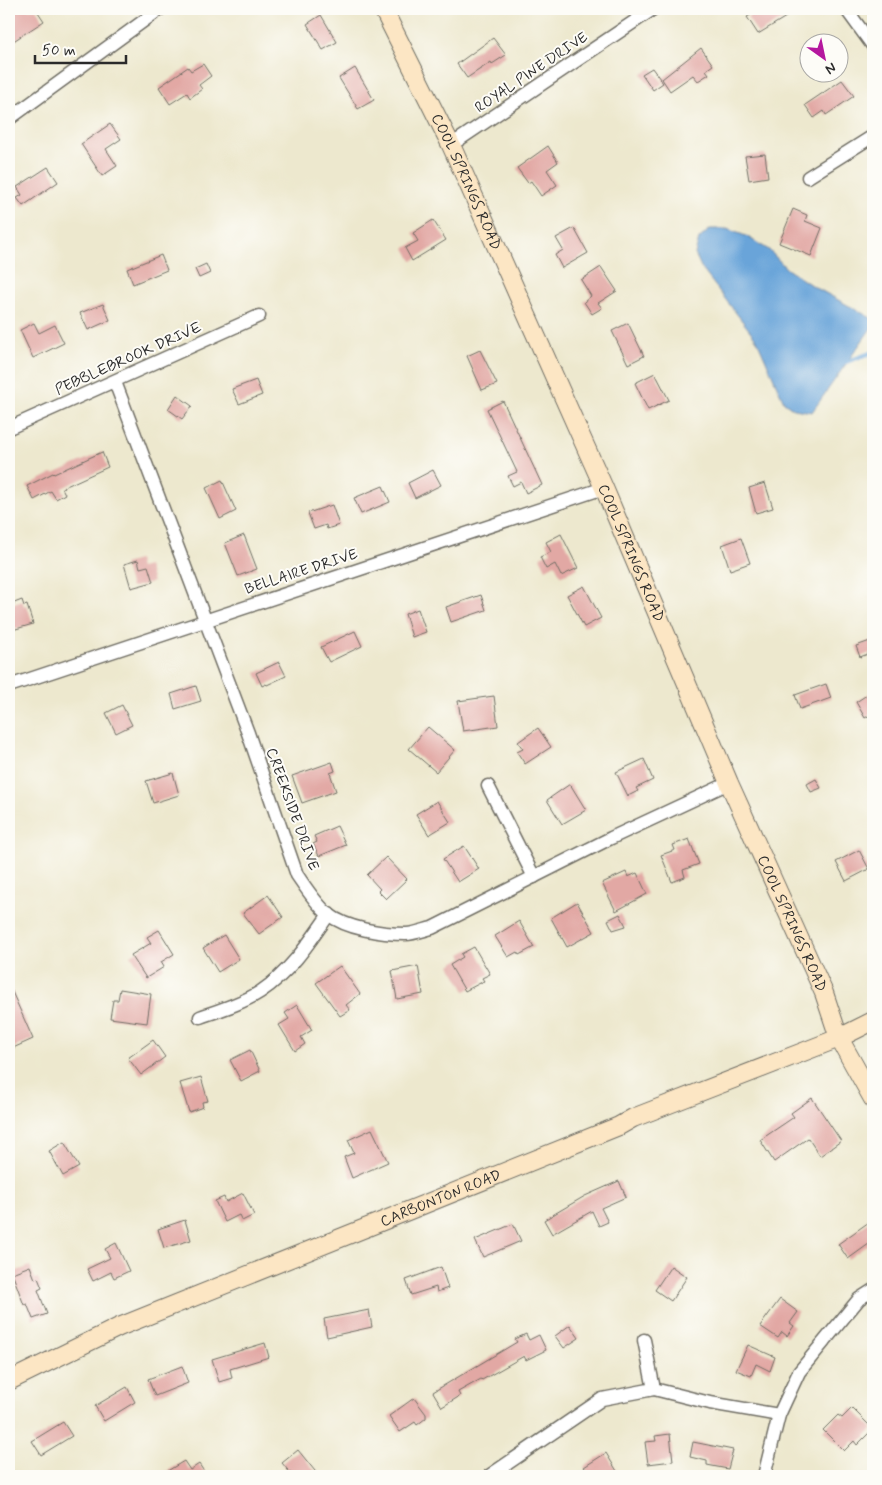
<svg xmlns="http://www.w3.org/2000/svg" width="882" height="1485" viewBox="0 0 882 1485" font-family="Mynerve,sans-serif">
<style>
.water{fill:#69a4d9;stroke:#4a6882}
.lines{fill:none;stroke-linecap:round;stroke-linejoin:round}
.stream{stroke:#69a4d9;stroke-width:4}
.building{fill:#e2a8a4}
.street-casing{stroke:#6f6d64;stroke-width:15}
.secondary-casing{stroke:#6f6d64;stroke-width:20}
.street{stroke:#fff;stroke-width:12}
.secondary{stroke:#fce6c4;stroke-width:18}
.labels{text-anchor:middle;stroke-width:4;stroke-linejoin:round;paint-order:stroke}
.street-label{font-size:15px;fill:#2b2b2b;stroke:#fdfcf7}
</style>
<rect width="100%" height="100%" fill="#fdfcf7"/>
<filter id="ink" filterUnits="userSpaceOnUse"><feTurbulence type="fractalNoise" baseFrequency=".02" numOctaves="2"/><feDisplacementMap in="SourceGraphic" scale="10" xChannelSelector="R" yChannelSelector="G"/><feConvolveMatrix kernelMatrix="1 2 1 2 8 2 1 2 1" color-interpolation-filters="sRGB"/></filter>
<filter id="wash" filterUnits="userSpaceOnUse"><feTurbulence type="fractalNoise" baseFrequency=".0096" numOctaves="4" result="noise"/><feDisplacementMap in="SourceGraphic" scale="20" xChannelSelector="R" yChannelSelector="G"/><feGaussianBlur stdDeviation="1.12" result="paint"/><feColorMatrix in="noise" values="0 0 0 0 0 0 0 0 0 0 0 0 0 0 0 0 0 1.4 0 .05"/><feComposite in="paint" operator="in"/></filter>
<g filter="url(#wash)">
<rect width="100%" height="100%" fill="#ede8ce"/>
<path class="water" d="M710,229H727L746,236L769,250L787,269L811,285L873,319L872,327L812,412L794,409L784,402L757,340L702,269L695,254L699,239Z"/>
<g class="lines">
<path class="stream" d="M844,358L846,362L873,352"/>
</g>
<g id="blocks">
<g class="building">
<path d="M9,9H36L44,21L12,42L9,36Z"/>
<path d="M761,9H799L758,34L747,17Z"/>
<path d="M321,15L337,42L323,50L307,24Z"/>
<path d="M493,38L506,55L492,64L491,62L467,78L457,64Z"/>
<path d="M701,48L713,65L706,70L709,74L698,81L693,75L670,91L662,79Z"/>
<path d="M203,64L211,76L199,85L202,89L190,98L187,93L170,104L159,87L188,67L191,71Z"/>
<path d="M355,68L374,100L358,109L339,78Z"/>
<path d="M652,68L663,83L653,90L642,74Z"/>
<path d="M842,80L854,96L826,115L824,111L814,118L805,105Z"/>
<path d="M110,124L121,139L106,149L117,166L102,176L81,144Z"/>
<path d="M548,146L558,162L547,170L557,185L541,196L531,181L528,183L517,168Z"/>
<path d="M765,154L768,177L749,180L745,156Z"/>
<path d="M48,167L58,182L23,206L17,198L22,195L17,187Z"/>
<path d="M793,209L807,215L805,221L822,228L811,256L779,243Z"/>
<path d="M433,220L446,240L412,261L405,248L418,241L413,233Z"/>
<path d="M574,228L588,253L562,268L555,255L563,250L556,238Z"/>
<path d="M161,255L167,270L133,284L127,269Z"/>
<path d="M206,264L210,273L199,278L195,269Z"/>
<path d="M601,267L617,291L598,303L602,308L592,314L584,302L591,296L581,280Z"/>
<path d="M103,304L110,320L88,330L80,313Z"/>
<path d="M34,323L39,333L55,325L64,343L33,358L20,330Z"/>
<path d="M628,323L644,356L628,364L612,331Z"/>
<path d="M480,350L497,384L482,390L467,356Z"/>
<path d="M655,373L669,400L648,410L635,383Z"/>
<path d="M256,380L262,395L239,404L232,389Z"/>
<path d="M177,395L192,406L182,419L168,409Z"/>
<path d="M503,401L542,485L526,493L521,482L513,486L508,476L517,472L487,409Z"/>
<path d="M102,452L108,467L62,488L65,494L56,499L51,491L34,500L27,486L53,473L54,474Z"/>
<path d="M433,470L441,485L415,498L408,483Z"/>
<path d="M222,480L236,511L220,519L206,488Z"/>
<path d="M765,483L773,508L756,513L749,488Z"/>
<path d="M383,486L390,502L361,514L354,498Z"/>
<path d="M332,505L339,525L327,529L326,525L314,529L308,513Z"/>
<path d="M561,534L578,568L561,576L555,564L546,569L540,557L551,552L546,542Z"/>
<path d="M244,535L257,569L238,576L225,543Z"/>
<path d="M741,538L750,563L730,570L722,545Z"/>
<path d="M138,560L140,568L148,566L153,582L131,588L124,564Z"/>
<path d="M584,586L601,618L584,627L567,595Z"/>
<path d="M481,595L486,610L451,622L446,607Z"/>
<path d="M22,600L24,606L27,605L33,624L9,631V605Z"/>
<path d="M418,609L426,632L412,637L405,614Z"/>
<path d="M355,631L362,646L329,662L321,647Z"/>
<path d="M873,640V652L860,657L856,646Z"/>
<path d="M279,662L286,676L267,685L266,684L262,686L256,673Z"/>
<path d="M826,684L831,698L800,709L795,695Z"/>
<path d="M196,686L201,701L175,709L171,694Z"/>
<path d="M873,691V713L865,718L856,702Z"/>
<path d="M494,696L498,726L463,731L458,701Z"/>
<path d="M122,705L132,725L116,733L106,713Z"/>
<path d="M428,727L455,750L436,772L409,749Z"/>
<path d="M538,728L551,747L525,764L517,752L523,749L518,742Z"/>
<path d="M644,759L653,780L636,788L638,791L628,796L616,772Z"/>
<path d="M332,762L335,771L330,773L336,791L302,803L292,776Z"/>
<path d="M173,773L179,795L153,803L146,781Z"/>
<path d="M816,779L821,788L811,792L807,784Z"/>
<path d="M570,784L586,810L562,824L547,800Z"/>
<path d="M437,801L450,822L429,835L416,814Z"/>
<path d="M337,826L346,845L319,856L313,844L317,842L314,836Z"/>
<path d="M689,839L699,864L683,870L685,877L672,882L661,855L675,850L673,845Z"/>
<path d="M464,846L479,869L458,882L443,859Z"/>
<path d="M859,850L869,869L846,881L836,862Z"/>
<path d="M386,857L407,879L386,899L378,891L380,889L367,875Z"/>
<path d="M626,872L628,877L637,873L647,894L616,911L602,883Z"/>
<path d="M268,895L283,917L259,934L243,913Z"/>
<path d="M577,902L594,932L567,947L551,918Z"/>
<path d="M620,914L626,926L613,930L608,920Z"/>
<path d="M519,921L534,947L519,955L517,952L508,957L495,936Z"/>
<path d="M159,930L174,954L161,962L164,967L146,978L131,955L151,943L147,937Z"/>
<path d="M224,935L239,959L218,972L203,948Z"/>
<path d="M474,947L490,974L482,978L484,981L465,991L450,965L463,957L461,954Z"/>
<path d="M340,966L360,994L346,1005L350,1010L340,1016L316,983Z"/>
<path d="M418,966L423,994L397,999L392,971Z"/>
<path d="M9,985L33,1039L13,1048L9,1038Z"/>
<path d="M120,989L151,994L147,1023L110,1018L113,1000H118Z"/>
<path d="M297,1005L312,1030L301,1037L305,1044L295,1051L279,1025L289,1019L285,1013Z"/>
<path d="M153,1040L165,1057L141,1075L128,1058Z"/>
<path d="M250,1050L260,1071L241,1081L230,1060Z"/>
<path d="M201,1077L208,1101L202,1102L203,1107L189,1112L180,1083Z"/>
<path d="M812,1098L841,1141L820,1156L808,1138L774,1162L760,1140L794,1117L791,1113Z"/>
<path d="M372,1129L388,1162L352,1178L344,1157L354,1153L348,1140Z"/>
<path d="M64,1142L79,1167L63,1176L49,1151Z"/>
<path d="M619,1181L626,1197L601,1208L608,1222L599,1226L592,1211L552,1234L544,1220L585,1196Z"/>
<path d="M243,1193L254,1215L242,1221L239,1215L225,1222L215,1201L224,1197L226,1202Z"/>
<path d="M185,1220L191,1240L164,1248L158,1229Z"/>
<path d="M869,1222L873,1228V1241L848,1259L838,1244Z"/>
<path d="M513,1224L521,1241L483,1257L475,1240Z"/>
<path d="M116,1243L129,1271L114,1278L111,1272L93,1281L87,1269L110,1258L105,1249Z"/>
<path d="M30,1266L35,1279L38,1278L42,1288L38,1290L47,1314L33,1319L27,1304L24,1305L12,1273Z"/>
<path d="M671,1266L687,1277L671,1301L655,1290Z"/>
<path d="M441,1267L448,1288L437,1292L436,1287L411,1295L406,1280Z"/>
<path d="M780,1299L798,1312L790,1323L794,1326L787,1336L782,1332L778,1338L760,1326Z"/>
<path d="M369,1310L372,1327L327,1337L324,1319Z"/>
<path d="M570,1325L579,1338L564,1348L555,1336Z"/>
<path d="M526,1334L529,1340L539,1335L546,1350L526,1360L524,1356L482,1380L481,1379L458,1392L460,1396L442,1407L433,1392L517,1342L515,1339Z"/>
<path d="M265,1343L269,1357L230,1369L232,1378L219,1382L212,1359Z"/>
<path d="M748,1345L775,1357L770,1371L756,1364L751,1376L736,1370Z"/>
<path d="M182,1366L188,1383L155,1396L148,1379Z"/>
<path d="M127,1387L135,1402L104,1421L95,1406Z"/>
<path d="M414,1398L426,1414V1418L417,1425L415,1422L400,1432L389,1416Z"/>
<path d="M852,1408L873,1429L857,1445L854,1441L844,1451L823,1430L838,1415L842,1418Z"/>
<path d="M63,1422L72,1436L41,1455L32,1441Z"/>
<path d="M670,1434L673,1461L648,1464L645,1442L656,1441L655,1436Z"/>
<path d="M693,1442L733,1450L728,1469L707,1465V1461L690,1457Z"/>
<path d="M298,1450L319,1476H293L282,1463Z"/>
<path d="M606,1453L620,1476H591L584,1467Z"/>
<path d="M184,1461L190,1470L199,1464L207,1476H159Z"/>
</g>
</g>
</g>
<g filter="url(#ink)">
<use href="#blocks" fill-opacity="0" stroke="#6f6d64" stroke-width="1"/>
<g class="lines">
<g class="street-casing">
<g id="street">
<path d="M846,9L873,46"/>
<path d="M9,119L160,9"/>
<path d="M451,145L653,9"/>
<path d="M808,177L873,136"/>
<path d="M115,382L248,733L297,875C306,888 316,904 328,914C347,929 382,934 406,934C414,934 424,930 432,928L611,838L729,783"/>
<path d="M9,428L259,316"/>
<path d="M9,686L604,488"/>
<path d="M488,786L534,877"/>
<path d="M200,1017C220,1010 243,1003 260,992C290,972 309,943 329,914"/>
<path d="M644,1340L654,1389"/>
<path d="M489,1476L602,1399L654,1389L710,1403L779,1415"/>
<path d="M764,1476L779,1415L799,1372L859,1299L873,1290"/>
</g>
</g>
<g class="secondary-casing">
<g id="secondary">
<path id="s1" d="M383,9L451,145L604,488L729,783L824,993L839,1038L873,1099"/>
<path id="s2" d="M9,1381L119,1327L619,1126L633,1118L839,1038L873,1021"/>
</g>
</g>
<use href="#street" class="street"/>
<use href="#secondary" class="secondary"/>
</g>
</g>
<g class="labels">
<g class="street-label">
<text transform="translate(531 72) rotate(-34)" y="5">ROYAL PINE DRIVE</text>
<text dy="5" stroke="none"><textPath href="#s1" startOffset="192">COOL SPRINGS ROAD</textPath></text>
<text transform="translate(128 358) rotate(-24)" y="5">PEBBLEBROOK DRIVE</text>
<text dy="5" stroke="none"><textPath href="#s1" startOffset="598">COOL SPRINGS ROAD</textPath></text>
<text transform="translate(301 571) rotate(-18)" y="5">BELLAIRE DRIVE</text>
<text transform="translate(293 809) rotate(70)" y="5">CREEKSIDE DRIVE</text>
<text dy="5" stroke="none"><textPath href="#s1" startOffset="1002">COOL SPRINGS ROAD</textPath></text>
<text dy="5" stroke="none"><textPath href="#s2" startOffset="469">CARBONTON ROAD</textPath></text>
</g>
</g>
<rect width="882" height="1485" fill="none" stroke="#fdfcf7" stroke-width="30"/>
<g transform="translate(824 58) rotate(147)"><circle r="24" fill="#fdfcf7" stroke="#a9a8a5"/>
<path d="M0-4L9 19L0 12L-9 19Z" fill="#b5179e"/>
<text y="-8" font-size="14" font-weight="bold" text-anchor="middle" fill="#2b2b2b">N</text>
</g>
<path d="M35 55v8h91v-8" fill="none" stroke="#2b2b2b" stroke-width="2.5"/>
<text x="42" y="55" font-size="15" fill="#2b2b2b" stroke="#fdfcf7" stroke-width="4" paint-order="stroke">50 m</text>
</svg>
